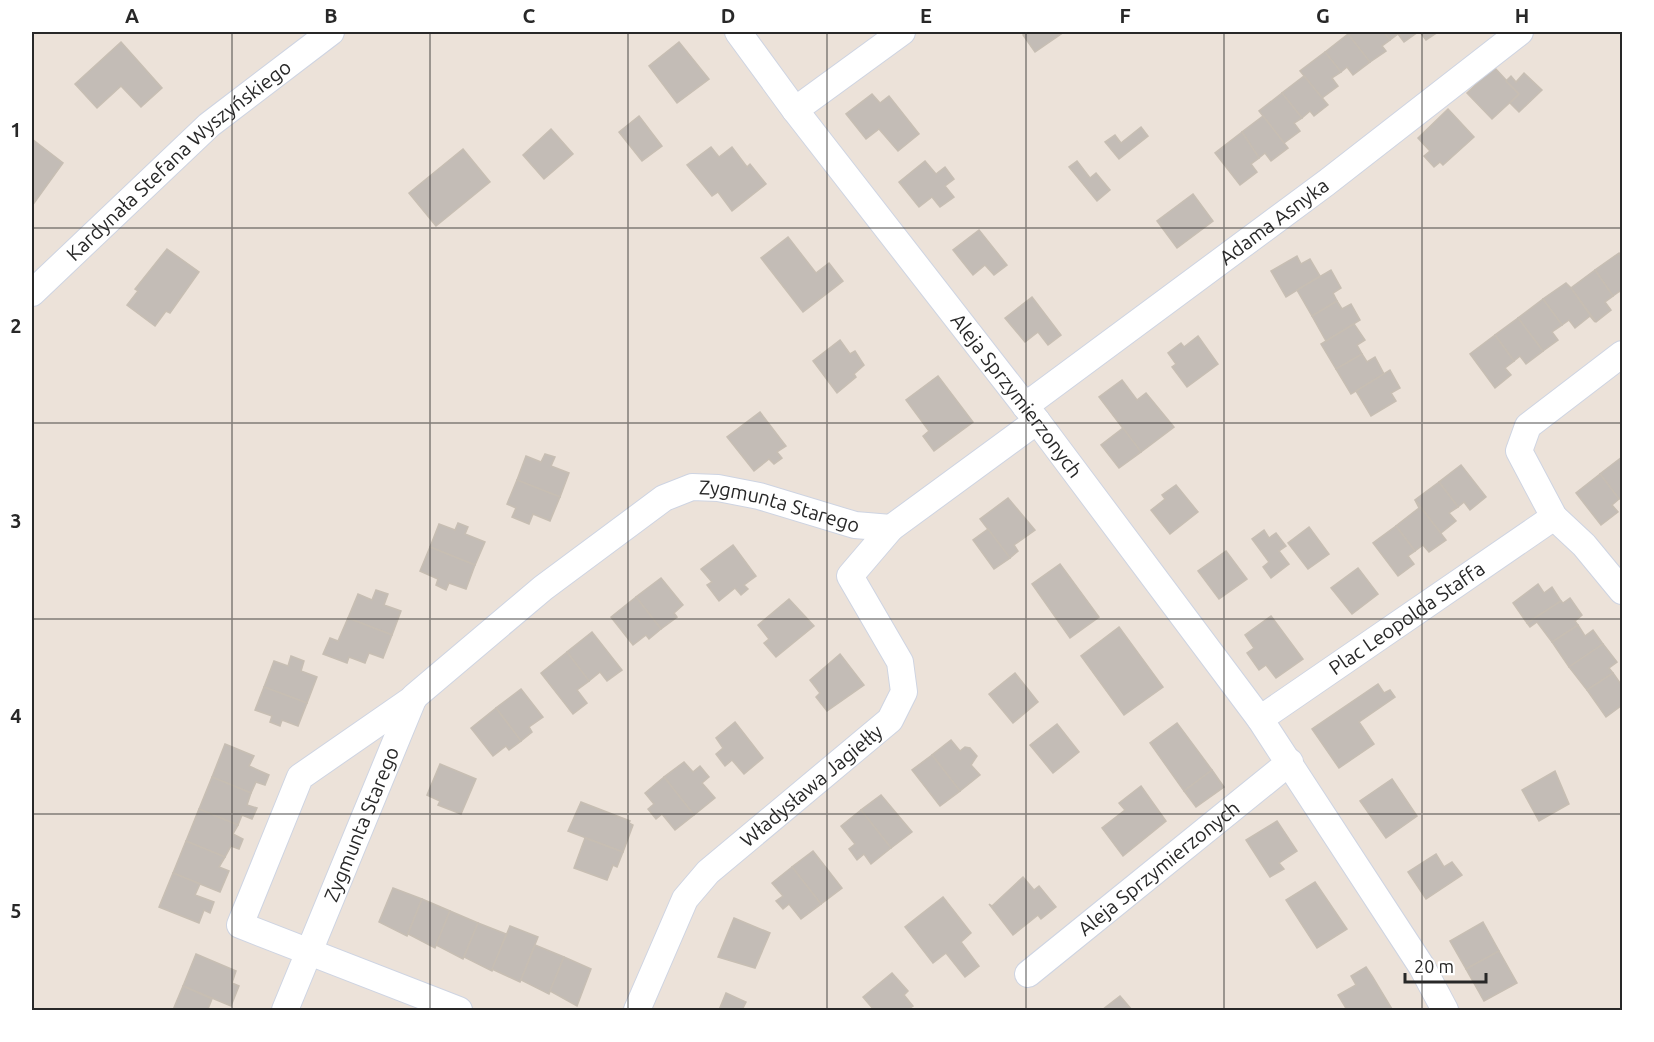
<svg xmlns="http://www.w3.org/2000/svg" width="1654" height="1042" viewBox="0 0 1654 1042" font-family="Ubuntu,sans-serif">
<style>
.building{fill:#c3bcb6;stroke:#c7beb3;stroke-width:1.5}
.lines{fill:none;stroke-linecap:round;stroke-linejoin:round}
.street-casing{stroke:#ced4e2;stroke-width:28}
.street{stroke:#fff;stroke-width:26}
.grid{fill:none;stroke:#282828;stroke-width:1.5;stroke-opacity:0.55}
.labels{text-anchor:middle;stroke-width:4.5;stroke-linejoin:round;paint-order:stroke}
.street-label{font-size:20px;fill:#282828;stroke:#fff}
.neatline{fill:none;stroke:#282828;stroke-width:2}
.grid-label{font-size:20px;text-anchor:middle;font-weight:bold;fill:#282828}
</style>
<rect width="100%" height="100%" fill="#ece2d9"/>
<g class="building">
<path d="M1027,32H1064L1035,52L1023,35Z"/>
<path d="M1352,32H1384L1390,40L1382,46L1386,51L1370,62L1348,34Z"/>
<path d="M1384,32H1418L1404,42L1398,34L1390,40Z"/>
<path d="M1420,32H1438L1426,40Z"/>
<path d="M1348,34L1370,62L1353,75L1347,67L1341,72L1325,52Z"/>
<path d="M121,42L162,88L141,107L121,86L97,108L75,84Z"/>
<path d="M679,42L709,79L677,103L649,66Z"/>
<path d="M1325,52L1341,72L1332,78L1338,86L1322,98L1300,71Z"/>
<path d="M1494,67L1519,94L1492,119L1467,93Z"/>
<path d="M1524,73L1542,90L1519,112L1510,103L1519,94L1506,81L1511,76L1516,82Z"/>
<path d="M1304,76L1328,105L1314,116L1310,111L1302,118L1282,93Z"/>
<path d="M1282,93L1302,118L1294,123L1300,131L1284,143L1259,111Z"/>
<path d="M872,94L880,103L889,96L919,134L898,151L879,129L866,139L846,114Z"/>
<path d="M1448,109L1474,137L1443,165L1440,162L1434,167L1424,156L1430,151L1418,138Z"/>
<path d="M639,116L662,146L642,161L619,132Z"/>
<path d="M1263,116L1288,148L1271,161L1265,153L1259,158L1242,132Z"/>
<path d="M1141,127L1148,136L1119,159L1105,142L1115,135L1121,143Z"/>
<path d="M551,129L573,154L544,179L523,155Z"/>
<path d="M1242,132L1259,158L1251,164L1257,172L1240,185L1215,153Z"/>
<path d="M32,139L63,163L32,206Z"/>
<path d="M711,147L719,157L732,147L747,167L750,164L766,184L732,211L718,192L712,196L687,165Z"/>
<path d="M463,149L490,182L436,226L409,193Z"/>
<path d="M925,161L936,174L945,167L954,179L945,186L954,197L940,207L932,197L919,207L899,182Z"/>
<path d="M1077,161L1090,178L1096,173L1110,190L1097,201L1069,167Z"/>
<path d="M1193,194L1213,221L1177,248L1157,221Z"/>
<path d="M979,230L1007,265L994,275L985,265L973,275L953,250Z"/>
<path d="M788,237L816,273L829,263L843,281L803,312L761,258Z"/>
<path d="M167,249L199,272L170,313L166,311L155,326L127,305L138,291L135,289Z"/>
<path d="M1619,253L1622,258V295L1620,291L1613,296L1595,270Z"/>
<path d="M1297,256L1301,264L1310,259L1320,276L1286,297L1271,271Z"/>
<path d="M1331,270L1341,288L1333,293L1337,301L1312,316L1297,290Z"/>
<path d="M1595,270L1613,296L1605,302L1611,310L1596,322L1571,288Z"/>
<path d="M1566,283L1571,288L1595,322L1590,316L1575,328L1569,320L1562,325L1543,299Z"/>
<path d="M1032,297L1061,335L1048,345L1038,332L1025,342L1005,318Z"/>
<path d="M1543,299L1562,325L1552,332L1558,340L1543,351L1518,318Z"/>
<path d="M1337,301L1342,309L1351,304L1360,320L1326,341L1312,316Z"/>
<path d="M1518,318L1543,351L1526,364L1520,356L1514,361L1495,335Z"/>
<path d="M1354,324L1365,340L1357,345L1362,354L1336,369L1321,344Z"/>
<path d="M1495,335L1514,361L1505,368L1511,375L1495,388L1470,354Z"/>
<path d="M1198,336L1218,364L1187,387L1172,367L1176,364L1168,353L1181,343L1184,347Z"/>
<path d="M840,340L850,354L855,351L864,365L854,374L856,377L837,393L813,361Z"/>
<path d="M1362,354L1367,362L1375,357L1384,374L1351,394L1336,369Z"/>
<path d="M1390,370L1400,388L1391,393L1396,401L1371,416L1356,391Z"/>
<path d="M938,376L973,422L934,451L923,436L929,431L906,400Z"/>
<path d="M1122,380L1137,400L1146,393L1174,427L1141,452L1099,397Z"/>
<path d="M760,412L786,446L777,452L782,458L774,464L769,459L754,471L727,437Z"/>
<path d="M1123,428L1141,452L1119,468L1101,445Z"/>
<path d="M545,454L555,457L551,466L569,473L560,497L517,480L526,456L541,462Z"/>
<path d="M1622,457V497L1619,499L1600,474Z"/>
<path d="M1461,465L1486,497L1470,510L1464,502L1458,507L1439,482Z"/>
<path d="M1600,474L1619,499L1612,505L1618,512L1601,525L1576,493Z"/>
<path d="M517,480L560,497L550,521L533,514L529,524L512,517L516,508L507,504Z"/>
<path d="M1439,482L1458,507L1449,513L1456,521L1441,533L1415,500Z"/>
<path d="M1176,485L1198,512L1170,534L1151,510L1165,499L1162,495Z"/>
<path d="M1008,498L1035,530L1014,545L1018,551L1010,558L980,519Z"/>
<path d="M1415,500L1446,540L1429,552L1423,545L1415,551L1396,526L1419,508Z"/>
<path d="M458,523L468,527L465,534L485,542L475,565L430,547L439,524L455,530Z"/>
<path d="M1396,526L1415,551L1408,556L1414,564L1398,576L1373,543Z"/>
<path d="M1309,527L1329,554L1308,569L1288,543Z"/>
<path d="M988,529L1010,558L994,569L973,540Z"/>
<path d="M1264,530L1269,538L1276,533L1286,546L1279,551L1289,564L1271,578L1263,567L1269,562L1252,539Z"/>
<path d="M733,545L756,576L744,585L748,589L741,595L735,588L719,601L707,585L712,582L701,569Z"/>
<path d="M430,547L475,565L466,589L449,583L446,590L436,585L438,579L420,571Z"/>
<path d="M1226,551L1247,579L1219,599L1198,571Z"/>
<path d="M1060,564L1099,617L1070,638L1032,584Z"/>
<path d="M1358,568L1378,594L1352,614L1331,588Z"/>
<path d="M661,578L683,605L674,613L677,617L661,629L636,597Z"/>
<path d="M1538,584L1544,593L1552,587L1561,601L1527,623L1513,603Z"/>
<path d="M376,590L388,594L384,605L401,611L392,635L348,618L358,594L372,600Z"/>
<path d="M636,597L661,629L649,639L646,635L633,645L611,617Z"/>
<path d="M1570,598L1582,615L1575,621L1578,625L1552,642L1537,622L1530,627L1527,623L1561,601L1563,603Z"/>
<path d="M789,599L814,626L776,657L764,643L769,639L758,625Z"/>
<path d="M1271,616L1303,659L1276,678L1266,665L1259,670L1247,653L1254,648L1245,635Z"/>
<path d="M348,618L392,635L383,658L369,653L365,663L349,657L347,663L323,654L330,638L338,641Z"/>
<path d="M1578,625L1585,636L1593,630L1603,644L1569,667L1552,642Z"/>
<path d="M1119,627L1163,687L1124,715L1081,656Z"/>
<path d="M592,632L622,670L607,681L600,672L589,681L567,652Z"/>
<path d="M1603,644L1617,662L1609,668L1613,673L1587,690L1569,667Z"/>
<path d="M567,652L589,681L577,690L587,703L573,714L541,673Z"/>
<path d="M840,654L864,685L827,711L816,697L820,693L810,680Z"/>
<path d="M291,656L304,661L301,671L317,677L307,703L264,687L274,661L288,666Z"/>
<path d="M1015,673L1038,702L1013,723L989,694Z"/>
<path d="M1613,673L1620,683L1622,681V705L1606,717L1587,690Z"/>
<path d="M1378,684L1384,693L1390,690L1395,697L1359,722L1374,744L1339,768L1312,729Z"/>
<path d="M264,687L307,703L298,726L282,720L280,726L270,722L272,716L255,710Z"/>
<path d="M521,689L543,717L529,727L532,732L521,741L496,708Z"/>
<path d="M496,708L521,741L509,750L506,746L493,756L471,728Z"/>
<path d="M735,722L763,758L744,774L732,760L725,766L716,754L723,748L716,738Z"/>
<path d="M1177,723L1212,770L1184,791L1150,743Z"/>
<path d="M1057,724L1079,752L1053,773L1030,745Z"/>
<path d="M951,740L960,751L965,747L970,748L977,756L971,765L980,775L960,791L932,755Z"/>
<path d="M225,744L254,756L249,766L269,775L265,785L256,782L251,793L212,777Z"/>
<path d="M932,755L960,791L940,806L912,770Z"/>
<path d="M684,762L693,772L700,766L709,777L702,783L715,798L694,815L664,777Z"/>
<path d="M440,764L476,779L461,814L438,805L440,801L427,795Z"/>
<path d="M1212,770L1224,787L1196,807L1184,791Z"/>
<path d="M1555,771L1569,804L1539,821L1522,790Z"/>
<path d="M212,777L251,793L247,805L257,808L252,819L242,815L238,825L199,809Z"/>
<path d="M664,777L694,815L675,830L662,814L656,819L648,809L654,804L645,793Z"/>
<path d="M1392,779L1417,816L1386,838L1360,801Z"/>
<path d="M1141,786L1166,821L1123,856L1102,828L1125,810L1119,803Z"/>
<path d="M881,795L912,832L891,848L861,810Z"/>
<path d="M581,802L630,821L629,823L633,825L623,852L568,831Z"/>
<path d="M199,809L238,825L233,834L243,839L239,849L231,846L225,857L186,841Z"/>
<path d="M861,810L891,848L871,864L864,854L857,860L849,849L855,844L841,826Z"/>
<path d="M1277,821L1297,851L1279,863L1284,869L1270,877L1246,840Z"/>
<path d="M585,838L623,852L617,867L613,865L607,880L574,868Z"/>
<path d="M186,841L225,857L219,867L229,871L220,892L173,873Z"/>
<path d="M813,851L842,888L821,904L792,867Z"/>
<path d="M1436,854L1444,867L1452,862L1462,875L1426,899L1408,872Z"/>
<path d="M792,867L821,904L801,919L789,904L783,909L776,901L783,896L772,883Z"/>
<path d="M173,873L200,884L195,895L214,902L210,913L204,910L199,923L159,907Z"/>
<path d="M1023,877L1034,890L1039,886L1056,907L1041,919L1038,915L1013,935L989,904L992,906Z"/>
<path d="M1315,882L1347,929L1317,948L1286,900Z"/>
<path d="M393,888L422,899L407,936L379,922Z"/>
<path d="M943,897L971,933L961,942L979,966L965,977L946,953L933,963L905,927Z"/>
<path d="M422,899L450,911L435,948L408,934Z"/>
<path d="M450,911L478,923L463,959L436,945Z"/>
<path d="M734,918L770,933L755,968L718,957Z"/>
<path d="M1483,922L1499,951L1466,969L1450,941Z"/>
<path d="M478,923L506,934L492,971L464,957Z"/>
<path d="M510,926L538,937L520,982L492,969Z"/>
<path d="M535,945L564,957L549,994L521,980Z"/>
<path d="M1499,951L1517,983L1484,1001L1466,969Z"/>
<path d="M196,954L236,971L232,983L239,986L231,1006L183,986Z"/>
<path d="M564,957L591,969L577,1006L550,991Z"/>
<path d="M1366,967L1372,976L1392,1009L1347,1010L1338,995L1356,985L1351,976Z"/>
<path d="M892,973L908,991L904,995L913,1006L907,1010H874L863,997Z"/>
<path d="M183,986L212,999L208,1009L211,1010H173Z"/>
<path d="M726,993L746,1002L742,1010H719Z"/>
<path d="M1120,996L1132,1010H1102Z"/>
</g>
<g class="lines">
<g class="street-casing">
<g id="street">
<path id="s1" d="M738,32L795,110L1037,421L1260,719L1422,967L1445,1010"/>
<path d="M795,110L902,32"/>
<path id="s2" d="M32,293L209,125L331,32"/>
<path d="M1622,354L1528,426L1519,451L1554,517L1584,545L1622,591"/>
<path id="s3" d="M1025,406L1326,183L1520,32"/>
<path d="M414,698L300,777L240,925L459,1010"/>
<path id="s4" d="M1260,719L1554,517"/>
<path id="s5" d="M1028,974L1290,762"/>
<path id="s6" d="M285,1010L414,697L543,588L664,498L692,487L718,488L759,496L855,525L891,528L1037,421"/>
<path id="s7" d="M637,1010L685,899L708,872L890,720L904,692L900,662L850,576L891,528"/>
</g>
</g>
<use href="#street" class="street"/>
</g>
<path class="grid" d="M232,32V1010M430,32V1010M628,32V1010M827,32V1010M1026,32V1010M1224,32V1010M1422,32V1010M32,228H1622M32,423H1622M32,619H1622M32,814H1622"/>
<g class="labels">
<g class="street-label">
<text dy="7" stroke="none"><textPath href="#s2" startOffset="198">Kardynała Stefana Wyszyńskiego</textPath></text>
<text dy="7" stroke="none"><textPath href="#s3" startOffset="310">Adama Asnyka</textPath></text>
<text dy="7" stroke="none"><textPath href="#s1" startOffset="458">Aleja Sprzymierzonych</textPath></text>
<text dy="7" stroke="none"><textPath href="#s6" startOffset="778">Zygmunta Starego</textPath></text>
<text dy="7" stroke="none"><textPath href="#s4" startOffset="178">Plac Leopolda Staffa</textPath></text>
<text dy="7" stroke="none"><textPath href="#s7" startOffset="291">Władysława Jagiełły</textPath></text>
<text dy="7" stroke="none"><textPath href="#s6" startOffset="201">Zygmunta Starego</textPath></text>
<text dy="7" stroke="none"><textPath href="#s5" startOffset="168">Aleja Sprzymierzonych</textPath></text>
</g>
</g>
<rect width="1654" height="1042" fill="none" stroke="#ffffff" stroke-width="66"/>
<path d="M1405 973v9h81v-9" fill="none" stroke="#282828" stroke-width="3"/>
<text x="1414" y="973" font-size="18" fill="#282828" stroke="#ffffff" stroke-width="4.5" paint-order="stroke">20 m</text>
<rect x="33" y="33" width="1588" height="976" class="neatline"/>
<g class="grid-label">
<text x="132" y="23">A</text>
<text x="331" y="23">B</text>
<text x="529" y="23">C</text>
<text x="728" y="23">D</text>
<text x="926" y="23">E</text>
<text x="1125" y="23">F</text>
<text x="1323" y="23">G</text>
<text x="1522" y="23">H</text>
<text x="16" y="137">1</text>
<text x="16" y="333">2</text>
<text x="16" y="528">3</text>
<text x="16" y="723">4</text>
<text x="16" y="918">5</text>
</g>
</svg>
